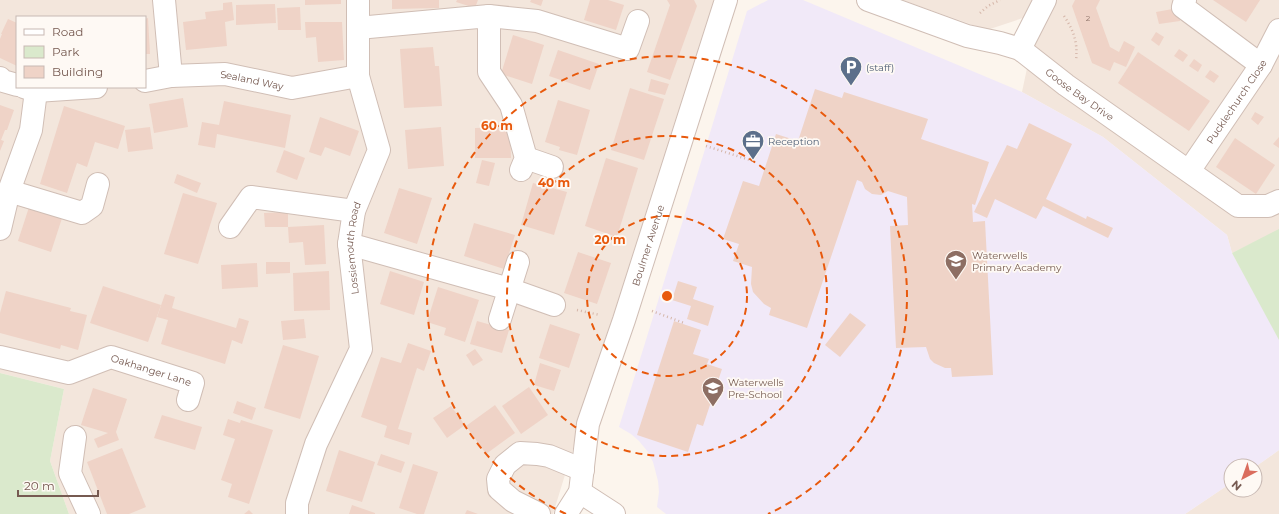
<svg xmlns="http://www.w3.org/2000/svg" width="1279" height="514" viewBox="0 0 1279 514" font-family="Montserrat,sans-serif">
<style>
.residential{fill:#f3e6dc}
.education{fill:#f1e9f8}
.green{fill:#dae9cc}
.building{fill:#efd3c7}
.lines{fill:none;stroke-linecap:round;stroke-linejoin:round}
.minor-casing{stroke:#d0beb5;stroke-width:24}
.path{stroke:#d5b6a9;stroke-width:2.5;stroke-dasharray:1 3;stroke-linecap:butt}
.minor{stroke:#fff;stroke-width:22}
.ring{fill:none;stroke:#e8590c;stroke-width:2;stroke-dasharray:7 5}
.labels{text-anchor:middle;stroke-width:3.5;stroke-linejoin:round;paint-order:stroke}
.number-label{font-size:8px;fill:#94786e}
.service-label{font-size:10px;fill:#4e5e75;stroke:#fef9f4;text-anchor:start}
.street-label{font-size:10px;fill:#765a51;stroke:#fef9f4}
.education-label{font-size:10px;fill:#785e54;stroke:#fef9f4;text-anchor:start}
.centre{fill:#e8590c;stroke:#fef9f4;stroke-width:2}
.ring-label{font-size:12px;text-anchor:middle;font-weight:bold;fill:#e8590c;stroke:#fef9f4;stroke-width:3.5;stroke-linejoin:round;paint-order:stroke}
</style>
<rect width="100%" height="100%" fill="#fcf5ed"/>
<g class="residential">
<path d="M0,0H713L714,5L616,308L553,514H69L50,461L64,389L0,373V241L40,87H145V17H17V80L0,71Z"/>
<path d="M902,0H1037L1029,16L987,30Z"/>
<path d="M1048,0H1279V230L1232,253L1227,235L1103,137L1022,92L1037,21Z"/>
<path d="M0,84L32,94L0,212Z"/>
<path d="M1279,450V514H1185L1231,483V490H1255V467Z"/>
</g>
<path class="education" d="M768,0H803L1022,92L1103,137L1227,235L1232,253L1279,338V450L1255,467L1231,466V483L1185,514H666L657,507L659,492L658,481L653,462L648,452L639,441L631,434L619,427L706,146L747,11Z"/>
<g class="green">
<path d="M1279,229V340L1232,253Z"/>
<path d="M0,373L64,389L50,461L69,514H0Z"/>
</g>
<g class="building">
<path d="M305,0H341V4L305,5Z"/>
<path d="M392,0H439V8L392,9Z"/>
<path d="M457,0H478L475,8L456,2Z"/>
<path d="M531,0H543L541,6L530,2Z"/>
<path d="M590,0H608L624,5L616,30L584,20Z"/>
<path d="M667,0H694L697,6L670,80L647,72L670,5Z"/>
<path d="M1075,0H1100L1096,8L1110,47L1119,52L1124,41L1135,47L1126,67L1114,62L1110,71L1092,63L1072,6Z"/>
<path d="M1213,0H1260L1246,22Z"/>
<path d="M232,2L234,20L225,22L227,46L186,50L183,22L206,19L205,12L223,10V3Z"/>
<path d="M275,4L276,23L236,25V5Z"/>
<path d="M300,7L301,30H278L277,8Z"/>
<path d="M1178,8L1180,21L1159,24L1156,12Z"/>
<path d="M148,18L150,54H145V19Z"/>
<path d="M8,19L17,23V66L0,58V39L2,34H1Z"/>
<path d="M305,22H342L344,60L318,62L316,37L306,38Z"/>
<path d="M1156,32L1164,37L1159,46L1151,40Z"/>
<path d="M513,35L544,45L532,84L501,74Z"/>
<path d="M433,47L435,66H439L442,106L404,108L400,49Z"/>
<path d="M1179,49L1188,55L1183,62L1174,56Z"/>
<path d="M558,50L599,64L590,90L549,76Z"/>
<path d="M1138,52L1210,101L1189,131L1118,83Z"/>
<path d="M1194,59L1202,65L1198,72L1189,66Z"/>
<path d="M1210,70L1219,76L1214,83L1205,77Z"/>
<path d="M651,79L669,84L665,95L648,91Z"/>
<path d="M630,88L664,99L644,160L611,150Z"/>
<path d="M815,89L842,98L844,92L928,119L921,139L989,162L975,205L972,204L973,222L985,221L993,375L952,377L951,368H945L934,363L930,359L926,347L896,348L890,226L908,225L907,197L888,191L881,195L872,194L865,189L862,182L857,180L807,328L769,315L771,308L764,304L753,292L751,284L752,267L733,261L739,244L723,239L743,181L759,186L776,134L798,141Z"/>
<path d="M183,98L188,127L154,133L149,104Z"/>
<path d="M558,100L590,110L577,155L559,150L560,147L545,142Z"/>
<path d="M224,101L291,115L285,148L217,134L215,148L198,145L202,122L219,125Z"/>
<path d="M0,105L14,110L7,130H5L1,140L4,141L0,151Z"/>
<path d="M64,106L125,126L118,149L95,142L87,167L77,163L67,193L40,184Z"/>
<path d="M1255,112L1264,117L1258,125L1251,119Z"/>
<path d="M320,117L359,131L350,156L325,147L321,156L309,152Z"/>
<path d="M1029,123L1072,144L1046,199L1086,219L1087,216L1113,228L1108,238L1043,206L1036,219L995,199L987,218L974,212L1007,145L1017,149Z"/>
<path d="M150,127L153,149L128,152L125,130Z"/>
<path d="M441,127L444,166L408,169L405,130Z"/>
<path d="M510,127L511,158H475V128Z"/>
<path d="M1279,137V148L1273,144Z"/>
<path d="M1235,138L1275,165L1256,194L1216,167Z"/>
<path d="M284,150L305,158L297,180L276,172Z"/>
<path d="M606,158L638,168L617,237L585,226Z"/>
<path d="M482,160L495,163L489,186L476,183Z"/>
<path d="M177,174L201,183L197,193L174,183Z"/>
<path d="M533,183L567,192L554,235L521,225Z"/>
<path d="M399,188L432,198L417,244L384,233Z"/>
<path d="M183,193L217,203L198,264L164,254Z"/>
<path d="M31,201L64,212L51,252L18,241Z"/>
<path d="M288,212V227L324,225L326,264L305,265L303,242L289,243L288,227H265L264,213Z"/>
<path d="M474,223L515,235L504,269L464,256Z"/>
<path d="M578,252L611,263L597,304L564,293Z"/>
<path d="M266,262H290V273L266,274Z"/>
<path d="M257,263L258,287L222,289L221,265Z"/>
<path d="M329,271L330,310L294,311L293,273Z"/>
<path d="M390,271L424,282L414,315L380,304Z"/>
<path d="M678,281L697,287L693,299L714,306L708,326L687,319L691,306L672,300Z"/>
<path d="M103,286L161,305L148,342L90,323Z"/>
<path d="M438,287L479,300L465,342L444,335L446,328L427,322Z"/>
<path d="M6,291L71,308L70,311L87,315L78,350L61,345L60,349L0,333V313Z"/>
<path d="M165,294L175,297L172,308L236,328L239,318L249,321L242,344L232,340L225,364L161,344L168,320L157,317Z"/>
<path d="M850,313L866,325L840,357L825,345Z"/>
<path d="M304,319L306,338L283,340L281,321Z"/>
<path d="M477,321L509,330L502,353L470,344Z"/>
<path d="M674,321L701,330L693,354L709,359L707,364L722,369L703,426L697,424L688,452L637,435Z"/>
<path d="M550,324L580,334L569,368L539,358Z"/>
<path d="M408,343L431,351L424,371L417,368L398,429L412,433L409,445L384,437L387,426L361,417L381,357L401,363Z"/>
<path d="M283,345L319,356L300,419L264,408Z"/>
<path d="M475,349L483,360L473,366L466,355Z"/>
<path d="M540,363L561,370L554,391L534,385Z"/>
<path d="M529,387L548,415L521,434L502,406Z"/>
<path d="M93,388L127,399L116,432L119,440L98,448L94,439L108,433L81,425Z"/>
<path d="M237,401L256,408L252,420L233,413Z"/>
<path d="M495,405L515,433L486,454L466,426Z"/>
<path d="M451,406L465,425L447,438L433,418Z"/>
<path d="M162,415L202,427L195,450L154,438Z"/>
<path d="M228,419L240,423L241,420L273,430L249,504L228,497L232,484L221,480L235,439L223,435Z"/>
<path d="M122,448L146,507L129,514H107L87,462Z"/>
<path d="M339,450L375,462L362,502L326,491Z"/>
<path d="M381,454L405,462L401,473L377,465Z"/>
<path d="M413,464L438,472L424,514H417L399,508Z"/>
<path d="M352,505L375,513V514H349Z"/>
<path d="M249,510L253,514H244Z"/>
<path d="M467,510L478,514H465Z"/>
</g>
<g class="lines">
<g class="minor-casing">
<g id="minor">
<path d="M164,0L171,76"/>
<path id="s1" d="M868,0L967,36L1000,43L1020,49L1066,85L1238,206H1268L1279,201"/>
<path d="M1185,0L1183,7L1261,65"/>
<path d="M489,16L537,21L628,49L638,21"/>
<path d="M358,28L489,16V72L511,105L526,158L521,170"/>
<path d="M1020,49L1045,0"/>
<path d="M0,78L3,81L17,85"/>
<path id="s2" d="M145,81L171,76L225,74L292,88L358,76"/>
<path d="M24,87L36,91L96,87"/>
<path d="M526,158L552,167"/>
<path id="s3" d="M1189,171L1261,65L1279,30"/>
<path d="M9,191L82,213L92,206L98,184"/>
<path d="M230,227L251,197L354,211"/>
<path d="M0,229L9,191L31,130L36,91"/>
<path d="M349,244L509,289L554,305"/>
<path d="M500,319L518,262"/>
<path id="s4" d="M0,357L69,373L111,357L193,383L188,400"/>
<path d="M75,437L70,473L89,514"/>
<path d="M580,492L614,514"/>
<path id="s5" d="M297,514V503L316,444L361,349L349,244L354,211L379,150L358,76V0"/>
<path d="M539,514L513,501L499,489L498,479L505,465L520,453L537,454L549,456L583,470"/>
<path id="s6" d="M566,514L580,492L588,424L624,320L726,0"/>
</g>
</g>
<g class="path">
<path d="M980,13L988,6L1000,0"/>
<path d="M1064,16C1074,31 1078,43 1076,61"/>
<path d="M706,146L753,161"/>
<path d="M577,310L600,315"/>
<path d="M652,311L684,323"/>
</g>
<use href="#minor" class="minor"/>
</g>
<g class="ring">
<circle cx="667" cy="296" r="80"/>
<circle cx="667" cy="296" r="160"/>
<path d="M566 514A240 240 0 1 1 768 514"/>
</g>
<defs>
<g id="parking-pin" transform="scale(1.15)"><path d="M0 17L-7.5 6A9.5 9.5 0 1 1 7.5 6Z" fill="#5c6f8a" stroke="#fef9f4"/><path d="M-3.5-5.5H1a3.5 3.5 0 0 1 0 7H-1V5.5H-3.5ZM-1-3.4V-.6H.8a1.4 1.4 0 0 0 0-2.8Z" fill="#fff"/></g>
<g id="office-pin" transform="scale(1.15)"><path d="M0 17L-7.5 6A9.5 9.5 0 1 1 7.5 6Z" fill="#5c6f8a" stroke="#fef9f4"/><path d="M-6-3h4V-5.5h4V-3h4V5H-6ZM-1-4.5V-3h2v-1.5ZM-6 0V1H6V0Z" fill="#fff"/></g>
<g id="school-pin" transform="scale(1.15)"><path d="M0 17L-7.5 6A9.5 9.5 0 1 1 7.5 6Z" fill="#8d6e63" stroke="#fef9f4"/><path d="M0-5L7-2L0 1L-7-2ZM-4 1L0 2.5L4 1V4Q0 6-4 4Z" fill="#fff"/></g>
</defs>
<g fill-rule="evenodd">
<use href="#parking-pin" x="851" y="67"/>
<use href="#office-pin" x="753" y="141"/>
<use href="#school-pin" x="956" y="261"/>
<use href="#school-pin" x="713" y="388"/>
</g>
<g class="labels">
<g class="number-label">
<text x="1088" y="21">2</text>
</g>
<g class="service-label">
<text x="866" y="71">(staff)</text>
<text x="768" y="145">Reception</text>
</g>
<g class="street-label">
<text dy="4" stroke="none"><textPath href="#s2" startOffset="108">Sealand Way</textPath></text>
<text dy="4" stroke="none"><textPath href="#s1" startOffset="235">Goose Bay Drive</textPath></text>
<text dy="4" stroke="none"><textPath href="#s3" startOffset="84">Pucklechurch Close</textPath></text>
<text dy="4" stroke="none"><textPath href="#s6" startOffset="283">Boulmer Avenue</textPath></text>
<text dy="4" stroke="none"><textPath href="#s5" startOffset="280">Lossiemouth Road</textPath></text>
<text dy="4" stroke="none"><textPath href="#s4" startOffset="158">Oakhanger Lane</textPath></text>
</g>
<g class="education-label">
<text x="972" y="259">Waterwells<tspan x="972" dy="12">Primary Academy</tspan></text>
<text x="728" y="386">Waterwells<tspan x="728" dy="12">Pre-School</tspan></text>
</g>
</g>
<circle cx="667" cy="296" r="6" class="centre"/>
<g class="ring-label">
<text x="497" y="130">60 m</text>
<text x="554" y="187">40 m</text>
<text x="610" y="244">20 m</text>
</g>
<rect x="16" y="16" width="130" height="72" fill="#fef9f4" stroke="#c8b9b3"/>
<rect x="24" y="29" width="20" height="6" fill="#ffffff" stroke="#c8b9b3"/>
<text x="52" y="36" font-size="12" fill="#765a51">Road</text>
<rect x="24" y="46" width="20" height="12" fill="#dae9cc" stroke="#c8b9b3"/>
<text x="52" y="56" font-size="12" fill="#765a51">Park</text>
<rect x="24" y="66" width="20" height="12" fill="#efd3c7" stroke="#c8b9b3"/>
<text x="52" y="76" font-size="12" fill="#765a51">Building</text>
<g transform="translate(1243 478) rotate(221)"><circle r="19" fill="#fef9f4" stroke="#c8b9b3"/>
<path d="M0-3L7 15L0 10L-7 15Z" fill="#da6d5d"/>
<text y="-6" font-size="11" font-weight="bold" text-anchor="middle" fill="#765a51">N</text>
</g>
<path d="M18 490v6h80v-6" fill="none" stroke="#765a51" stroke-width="2"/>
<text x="24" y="490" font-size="12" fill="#765a51" stroke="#fef9f4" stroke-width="3" paint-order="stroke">20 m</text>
</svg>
